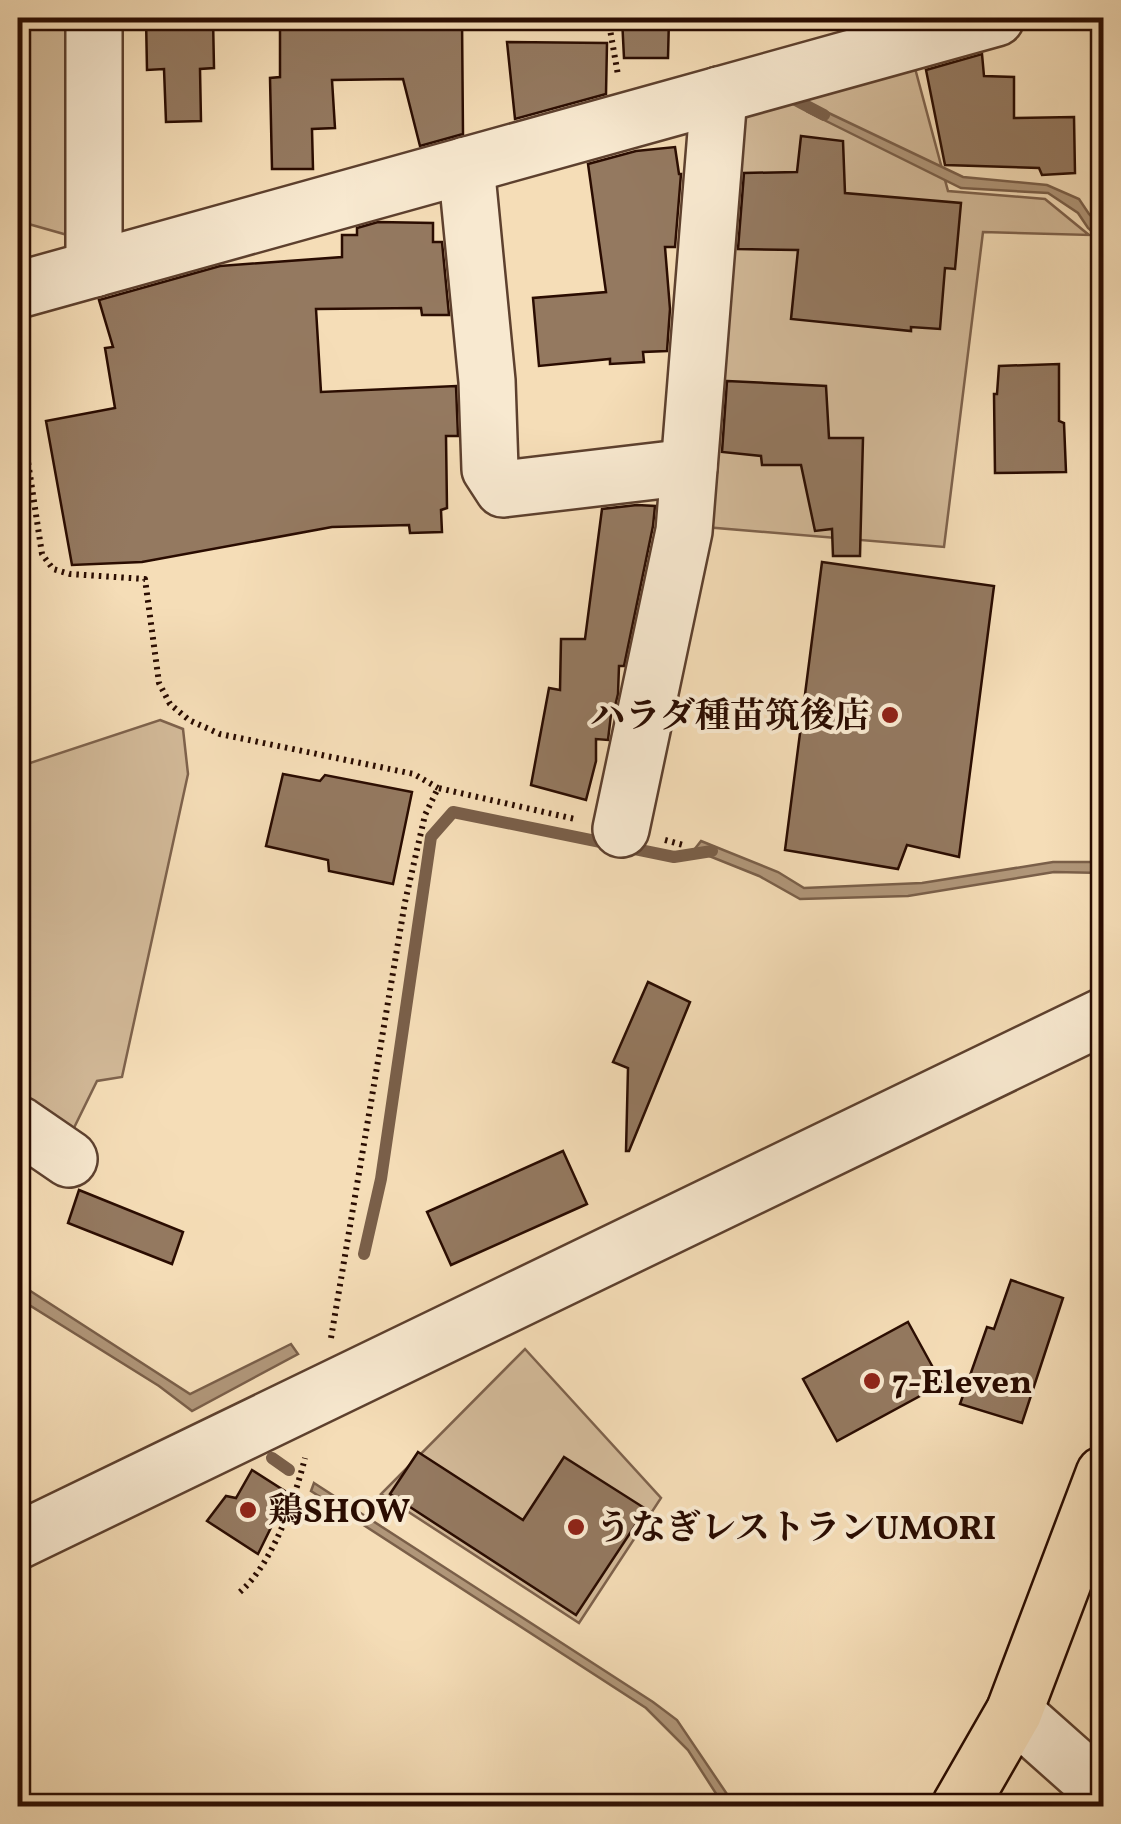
<svg xmlns="http://www.w3.org/2000/svg" width="1121" height="1824" viewBox="0 0 1121 1824" font-family="Vollkorn,'Noto Serif JP',serif">
<style>
.green{fill:#d2b998;stroke:#7e624c;stroke-width:2.5}
.water{fill:#b09679;stroke:#7a5f49;stroke-width:2.5}
.lines{fill:none;stroke-linecap:round;stroke-linejoin:round}
.stream{stroke:#7a5f49;stroke-width:12}
.building{fill:#947960;stroke:#2a0c01;stroke-width:2.5}
.minor-casing{stroke:#5d402e;stroke-width:60}
.major-casing{stroke:#2a0c01;stroke-width:60}
.path{stroke:#2a0c01;stroke-width:6;stroke-dasharray:2.5 5;stroke-linecap:butt}
.minor{stroke:#f8e9d0;stroke-width:55}
.major{stroke:#f5ddb7;stroke-width:55}
.poi-dot{fill:#8f2418;stroke:#f8e9d0;stroke-width:4}
.labels{text-anchor:middle;stroke-width:8;stroke-linejoin:round;paint-order:stroke}
.poi-label{font-size:35px;font-weight:bold;fill:#2a0c01;stroke:#f8e9d0;text-anchor:start}
</style>
<rect width="100%" height="100%" fill="#f5ddb7"/>
<filter id="stains"><feTurbulence type="fractalNoise" baseFrequency=".002" numOctaves="4"/><feColorMatrix values="0 0 0 0 .2 0 0 0 0 .09 0 0 0 0 .02 0 0 0 .5 -.17"/></filter>
<radialGradient id="worn" r=".72"><stop offset=".6" stop-color="#630" stop-opacity="0"/><stop offset="1" stop-color="#630" stop-opacity=".3"/></radialGradient>
<g class="green">
<path d="M18,18H85V240L18,221Z"/>
<path d="M912,57L948,191L1045,199L1089,235L983,232L944,547L693,526L728,108Z"/>
<path d="M160,720L183,729L188,774L122,1077L97,1081L69,1138L18,1105V767Z"/>
<path d="M525,1349L661,1498L579,1623L381,1494Z"/>
</g>
<g class="water">
<path d="M814,106L963,177L1047,185L1079,199L1089,214L1103,228V241L1088,228L1078,213L1048,193L961,188L808,112Z"/>
<path d="M701,841L778,872L804,888L922,883L1053,862H1103V873L1054,872L908,896L800,899L759,876L694,850Z"/>
<path d="M18,1283L190,1394L291,1344L298,1354L192,1411L159,1386L18,1298Z"/>
<path d="M314,1483L653,1702L677,1720L735,1806H724L688,1750L646,1708L311,1491Z"/>
</g>
<g class="lines">
<g class="stream">
<path d="M784,94L824,115"/>
<path d="M364,1254L381,1179L431,837L453,812L674,857L712,851"/>
<path d="M272,1458L289,1470"/>
</g>
</g>
<g class="building">
<path d="M146,18H213L214,68L200,69L201,121L166,122L164,69L147,70Z"/>
<path d="M462,18L463,134L420,146L403,79L332,80L335,128L312,129L313,169H272L270,78L280,77V25L289,26V21Z"/>
<path d="M622,18H669L668,58H624Z"/>
<path d="M507,42L607,43L606,94L515,119Z"/>
<path d="M982,54L984,76L1014,77V118L1074,117L1075,173L1042,175L1039,168L945,165L926,70Z"/>
<path d="M801,136L843,141L845,193L961,203L955,269L945,268L940,329L911,327V331L791,319L798,250L738,249L744,173L797,172Z"/>
<path d="M675,147L679,174H681L675,247H665L670,309L667,351L643,352L644,362L610,364V359L539,366L533,298L606,292L588,164L636,151Z"/>
<path d="M378,222L433,223V242H442L449,315H422L421,308L316,309L321,392L456,386L458,436H446L447,508L441,510L442,532L410,533L409,525L332,527L142,562L72,565L46,421L115,408L105,348L113,347L99,300L220,266L342,257V235H357V228Z"/>
<path d="M1059,364V421L1064,423L1066,472L995,473L994,394H997L999,366Z"/>
<path d="M727,381L826,386L829,438H863L860,556H833L832,529L815,531L801,465H762L761,456L722,452Z"/>
<path d="M637,505L655,506L653,526L624,666H619L618,694L615,706H612L608,740L596,739V761L586,800L531,785L549,688L560,690L561,639H585L602,509Z"/>
<path d="M822,562L994,586L959,857L907,845L898,869L785,850Z"/>
<path d="M283,774L320,781L325,775L412,792L393,884L329,871L328,860L266,846Z"/>
<path d="M648,982L690,1002L629,1151H626L628,1068L613,1062Z"/>
<path d="M563,1151L587,1204L451,1265L427,1212Z"/>
<path d="M79,1190L183,1232L172,1264L68,1223Z"/>
<path d="M1011,1280L1063,1298L1022,1423L960,1404L987,1327L994,1329Z"/>
<path d="M908,1322L942,1384L837,1441L803,1379Z"/>
<path d="M418,1452L523,1520L564,1457L646,1509L576,1615L390,1494Z"/>
<path d="M252,1470L288,1493L258,1554L207,1521L226,1496L236,1498Z"/>
</g>
<g class="lines">
<g class="minor-casing">
<g id="minor">
<path d="M466,165L487,381L490,469L503,489L689,467"/>
<path d="M94,269V18"/>
<path d="M18,290L996,18"/>
<path d="M621,829L684,531L719,95"/>
<path d="M18,1124L69,1159"/>
<path d="M18,1541L1104,1016"/>
<path d="M1014,1712L1104,1792"/>
</g>
</g>
<g class="major-casing">
<path id="major" d="M960,1806L1014,1712L1104,1474"/>
</g>
<g class="path">
<path d="M608,18L618,75"/>
<path d="M18,396L42,554L53,569L70,574L145,579L159,683L170,704L189,720L220,734L414,774L438,788"/>
<path d="M665,840L683,845"/>
<path d="M331,1338L405,902L425,815L438,788L575,819"/>
<path d="M240,1592C273,1563 294,1501 305,1458"/>
</g>
<use href="#minor" class="minor"/>
<use href="#major" class="major"/>
</g>
<g class="poi-dot">
<circle cx="890" cy="715" r="10"/>
<circle cx="872" cy="1381" r="10"/>
<circle cx="248" cy="1510" r="10"/>
<circle cx="576" cy="1527" r="10"/>
</g>
<g class="labels">
<g class="poi-label">
<text x="870" y="727" text-anchor="end">ハラダ種苗筑後店</text>
<text x="892" y="1393">7-Eleven</text>
<text x="268" y="1522">鶏SHOW</text>
<text x="596" y="1539">うなぎレストランUMORI</text>
</g>
</g>
<rect width="1121" height="1824" fill="none" stroke="#f5ddb7" stroke-width="60"/>
<rect x="20" y="20" width="1081" height="1784" fill="none" stroke="#2a0c01" stroke-width="5"/>
<rect x="30" y="30" width="1061" height="1764" fill="none" stroke="#2a0c01" stroke-width="2.5"/>
<rect width="100%" height="100%" filter="url(#stains)"/>
<rect width="100%" height="100%" fill="url(#worn)"/>
</svg>
